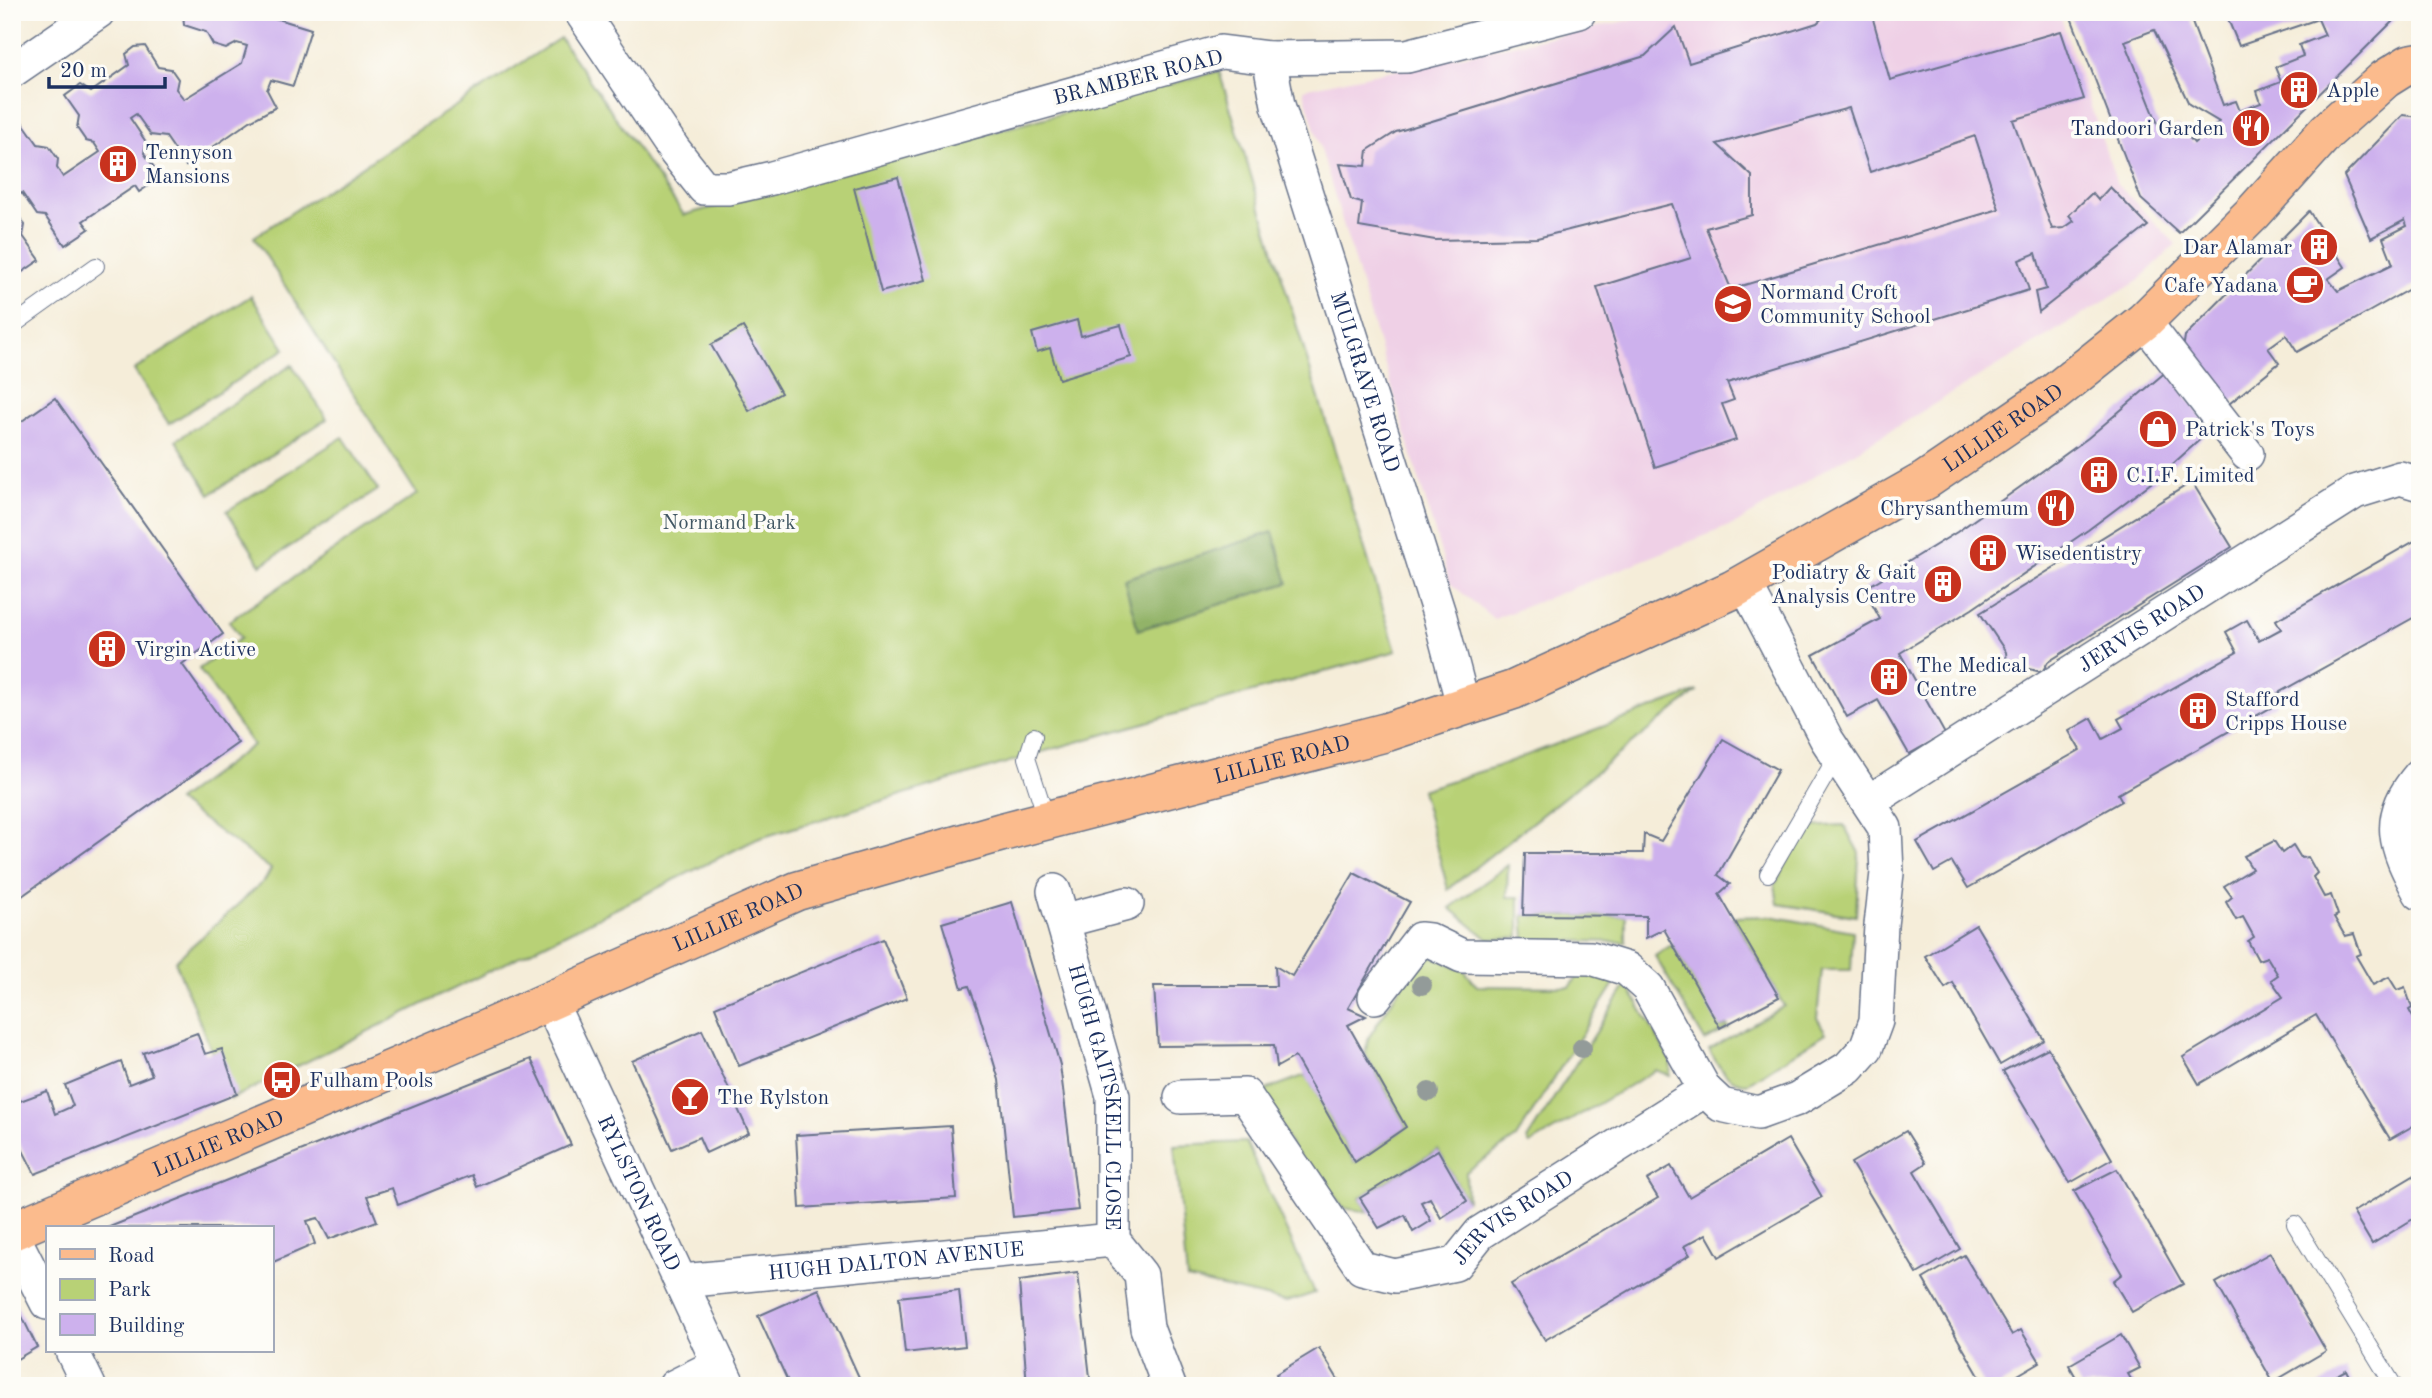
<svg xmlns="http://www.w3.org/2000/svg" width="2432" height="1398" viewBox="0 0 2432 1398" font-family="'Old Standard TT',serif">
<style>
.built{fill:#efd0e6}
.green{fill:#b8d176;stroke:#6a806a;stroke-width:2}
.forest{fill:#92b367;stroke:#567162;stroke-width:2}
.building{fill:#cdb1ed;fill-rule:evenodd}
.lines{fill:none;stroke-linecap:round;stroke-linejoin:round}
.service-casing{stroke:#677289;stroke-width:18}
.minor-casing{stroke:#677289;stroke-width:36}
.primary-casing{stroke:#677289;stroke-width:41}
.service{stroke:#fff;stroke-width:16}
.minor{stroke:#fff;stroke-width:33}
.primary{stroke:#fbbb8d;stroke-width:38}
.tree{fill:#939b99}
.labels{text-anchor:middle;stroke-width:7;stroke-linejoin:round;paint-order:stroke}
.street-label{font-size:21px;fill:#1b2f5e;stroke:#fdfcf7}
.poi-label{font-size:21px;fill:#1b2f5e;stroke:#fdfcf7;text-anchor:start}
.park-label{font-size:21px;fill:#425864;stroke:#fdfcf7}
</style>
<rect width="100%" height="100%" fill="#fdfcf7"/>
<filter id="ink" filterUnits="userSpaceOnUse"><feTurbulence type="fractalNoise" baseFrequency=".0143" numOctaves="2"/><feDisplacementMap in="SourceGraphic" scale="14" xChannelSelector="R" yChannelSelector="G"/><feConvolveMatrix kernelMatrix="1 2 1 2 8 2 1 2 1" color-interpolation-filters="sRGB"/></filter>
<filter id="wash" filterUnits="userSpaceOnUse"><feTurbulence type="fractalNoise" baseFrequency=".00686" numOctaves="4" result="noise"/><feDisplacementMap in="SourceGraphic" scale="28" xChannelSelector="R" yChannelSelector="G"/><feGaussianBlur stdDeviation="1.57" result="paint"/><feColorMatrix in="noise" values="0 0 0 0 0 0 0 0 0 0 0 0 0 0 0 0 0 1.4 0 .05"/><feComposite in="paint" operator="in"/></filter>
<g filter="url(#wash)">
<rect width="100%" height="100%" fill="#f5edd9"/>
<path class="built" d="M1668,12H2059L2117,184L2176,244L2138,281L1737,523L1494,619L1450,583L1303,89Z"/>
<g class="green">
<path d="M560,38L684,215L1219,71L1396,651L1042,752L757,839L231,1099L175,961L265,880L271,869L177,801L253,745L199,669L241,638L229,621L417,494L254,237Z"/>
<path d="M251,296L285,349L169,424L134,370Z"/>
<path d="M292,365L327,419L210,494L176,440Z"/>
<path d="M343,437L378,490L261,565L227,511Z"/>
<path d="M1698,691L1448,889L1421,790L1495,767Z"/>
<path d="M1844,825L1859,853L1856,916L1778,904L1775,885L1805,827Z"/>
<path d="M1508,865L1507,897H1519V938L1488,939L1450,908Z"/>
<path d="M1523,915L1626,916V942L1525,940Z"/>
<path d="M1770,916L1853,931L1851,970H1822L1817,1018L1826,1033L1748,1083C1726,1083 1719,1066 1709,1050L1784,1006L1733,917Z"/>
<path d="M1673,944L1721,1028L1727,1025L1729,1028L1705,1041L1655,956Z"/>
<path d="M1432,956L1464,970L1477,986L1570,987L1582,971L1617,979L1516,1138L1466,1172L1467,1201L1438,1150L1360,1197L1369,1212L1343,1208L1330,1189L1319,1194L1260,1092L1306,1075L1355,1162L1406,1127L1365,1054L1369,1037L1419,958Z"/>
<path d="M1627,984L1671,1062L1670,1076L1656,1070L1530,1144L1527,1140Z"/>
<path d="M1246,1142L1315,1293L1287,1302L1187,1279L1174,1145Z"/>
</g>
<path class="forest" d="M1273,532L1288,583L1138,630L1124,579Z"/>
<g id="blocks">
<g class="building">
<path d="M183,12H277L275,18L311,29L293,86L271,80L267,90L276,107L250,121L186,166L166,137L151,135L136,114L130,118L146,142L144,153L161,177L139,192L135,186L83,221L89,229L65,245L45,216L37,215L22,193L12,200V130L23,123L38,144L49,146L58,159L57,168L63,177L100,152L94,143L86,141L77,128L79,116L65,96L80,85L91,92L129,65L126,54L135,47L145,46L158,67L171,69L178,79L176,89L184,99L242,63L247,46L237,43L226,49L213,45L206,32L184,25Z"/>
<path d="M1829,12H1871L1890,80L2061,31L2084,99L2013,120L2052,229L2064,228L2074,221L2069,215L2092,193L2098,200L2110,187L2148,226L2039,312L2035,292L2046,289L2036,253L2019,260L2029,290L1727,383L1734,400L1722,404L1736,440L1655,467L1597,287L1691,258L1672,204L1537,238L1435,240L1359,227L1362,203L1351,200L1340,164L1366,166L1368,150L1396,132L1645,56L1676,27L1689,63L1817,23ZM1849,108L1870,172L1975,136L1999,209L1731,289L1706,228L1752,215V176L1717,144Z"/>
<path d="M2069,12H2188L2223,105L2236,101L2240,111L2261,103L2257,91L2281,82L2275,67L2303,56L2299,45L2325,35L2318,19L2239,46L2225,12H2396V18L2179,233L2141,199ZM2154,30L2189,104L2219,122L2194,143L2178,125L2162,134L2125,41Z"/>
<path d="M2403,115L2420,117V283L2297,352L2286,335L2268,348L2279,363L2224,408L2183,350L2185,336L2309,211L2345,267L2328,279L2338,291L2393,264L2383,238L2407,226L2405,220L2371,238L2344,176Z"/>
<path d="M898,177L926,280L881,292L854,188Z"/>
<path d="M12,207L25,225L23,236L40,260L18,275L12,270Z"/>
<path d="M1077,320L1081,336L1121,325L1131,357L1059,379L1050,348L1037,352L1032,333Z"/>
<path d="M743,327L781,393L749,411L711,345Z"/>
<path d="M2168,370L2203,420L2198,424L2205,435L2155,480L2088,530L1972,609L1900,653L1945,734L1909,754L1878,700L1847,717L1813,655L1880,619L1864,589L1957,532L2023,485L2088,438Z"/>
<path d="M55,398L223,634L182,664L238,743L12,903V428Z"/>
<path d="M2192,482L2232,547L2048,662L2042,672L2007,664L2006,652L1980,613Z"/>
<path d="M2418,539L2420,614L2273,696L2277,704L2118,794L2122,801L1968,888L1952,862L1934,872L1917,842L2080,750L2069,731L2092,718L2103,739L2123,728L2118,719L2237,652L2226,632L2247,620L2259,641L2281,629L2276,620Z"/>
<path d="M1723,739L1778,770L1718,875L1730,884L1719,894L1779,997L1720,1028L1664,929L1646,938V916L1523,915L1525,853H1643L1644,834L1661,841Z"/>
<path d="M2274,841L2282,853L2293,845L2301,858L2308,857L2317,873L2313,877L2324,897L2331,895L2338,915L2334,917L2345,936L2354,934L2361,954L2356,956L2373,985L2389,977L2397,990L2405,987L2412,1008L2409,1010L2420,1030V1122L2390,1139L2316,1015L2199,1084L2183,1057L2283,997L2271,980L2278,975L2267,957L2258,960L2248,941L2254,937L2243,917L2236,920L2226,902L2232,897L2224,886L2252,869L2244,856Z"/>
<path d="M1354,873L1410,902L1348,1008L1366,1016L1348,1025L1406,1127L1355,1162L1295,1057L1277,1067L1274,1045L1158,1046L1154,986H1276L1275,966L1292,976Z"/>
<path d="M1012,902L1060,1065L1078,1210L1013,1217L999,1080L977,1007L969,986L962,988L942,923Z"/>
<path d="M1976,925L2044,1040L2000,1065L1953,983L1945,988L1925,956Z"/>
<path d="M883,939L907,998L739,1066L715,1007Z"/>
<path d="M702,1030L749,1133L706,1153L699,1137L672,1149L632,1061Z"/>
<path d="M197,1033L205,1054L222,1049L237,1094L35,1174L12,1129V1104L47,1091L55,1114L73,1106L65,1085L121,1062L129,1084L152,1075L143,1053Z"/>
<path d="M2048,1048L2112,1159L2070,1183L2003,1071Z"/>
<path d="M531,1059L571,1145L477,1187L472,1175L398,1205L392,1188L367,1196L377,1221L329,1239L318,1218L307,1221L315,1244L271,1263V1228H107Z"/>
<path d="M951,1126L956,1198L800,1208L796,1135Z"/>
<path d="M1906,1131L1926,1163L1914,1171L1960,1249L1917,1274L1851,1163Z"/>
<path d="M1788,1139L1822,1197L1719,1257L1706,1234L1684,1246L1690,1255L1545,1340L1511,1284L1658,1198L1647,1180L1671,1166L1689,1197Z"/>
<path d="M1438,1150L1467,1201L1441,1218L1430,1198L1421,1202L1431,1221L1413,1232L1405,1215L1379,1228L1360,1198Z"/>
<path d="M2117,1169L2183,1284L2132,1312L2113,1281L2122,1274L2074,1191Z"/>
<path d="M2420,1172V1219L2418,1216L2372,1244L2353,1212Z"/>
<path d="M2270,1253L2326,1351L2273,1382L2216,1283Z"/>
<path d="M1964,1255L2012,1335L2021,1330L2040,1362L1999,1386H1985L1923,1279Z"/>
<path d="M1078,1273L1091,1386H1027L1019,1281Z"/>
<path d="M819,1289L863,1386H790L758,1316Z"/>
<path d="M959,1290L965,1346L905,1353L899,1297Z"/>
<path d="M12,1296L37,1347L12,1362Z"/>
<path d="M2121,1335L2140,1368L2128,1374L2135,1386H2081L2069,1365Z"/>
<path d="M1319,1348L1342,1386H1283L1276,1374Z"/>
<path d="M2346,1370L2354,1386H2317Z"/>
</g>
</g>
</g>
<g filter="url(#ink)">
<use href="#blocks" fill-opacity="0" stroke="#677289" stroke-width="2"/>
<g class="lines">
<g class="service-casing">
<g id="service">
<path d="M12,326L96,266"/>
<path d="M1034,736L1027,758L1047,820"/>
<path d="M1768,874L1837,756"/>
<path d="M2295,1224L2394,1386"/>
</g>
</g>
<g class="minor-casing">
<g id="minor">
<path d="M581,12L674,150L704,188H729L772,178L1221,52L1269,58L1407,56L1579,12"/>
<path id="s1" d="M1269,58L1278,105L1440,617L1463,705"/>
<path d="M12,71L98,12"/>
<path d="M2144,321L2247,454"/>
<path d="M2420,775C2383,818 2395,847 2420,893"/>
<path id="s2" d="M1870,801L2355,492L2400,478L2420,484"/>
<path id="s3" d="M1054,891L1113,1096V1240L1141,1275L1147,1328L1169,1386"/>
<path d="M1063,921L1127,904"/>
<path d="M1375,997L1420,939L1429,940L1462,956L1591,958L1627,969L1648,988L1705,1090L1721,1105L1758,1113L1797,1099L1848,1068L1866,1048L1876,1021L1881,925L1887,873L1885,828L1827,740L1745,584"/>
<path id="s4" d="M549,999L729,1386"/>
<path id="s5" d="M1181,1097L1245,1095L1362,1268L1395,1276L1455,1264L1480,1233L1705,1090"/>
<path d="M12,1234L47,1303"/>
<path id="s6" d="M682,1281L1113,1240"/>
<path d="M72,1351L89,1386"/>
<path d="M675,1386L719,1364"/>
</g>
</g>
<g class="primary-casing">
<g id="primary">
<path id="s7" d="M12,1231L484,1030L797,891L1002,832L1387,732L1513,690L1732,590L1926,480L2054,393L2144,321L2253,213L2327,131L2385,79L2409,64L2420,62"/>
</g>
</g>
<use href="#service" class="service"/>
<use href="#minor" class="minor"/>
<use href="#primary" class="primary"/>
</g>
<g class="tree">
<circle cx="1422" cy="985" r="10"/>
<circle cx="1582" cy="1048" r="10"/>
<circle cx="1429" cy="1092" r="10"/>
</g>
</g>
<defs>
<g id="building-disc" transform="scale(2.0125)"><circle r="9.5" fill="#c8321e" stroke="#fdfcf7"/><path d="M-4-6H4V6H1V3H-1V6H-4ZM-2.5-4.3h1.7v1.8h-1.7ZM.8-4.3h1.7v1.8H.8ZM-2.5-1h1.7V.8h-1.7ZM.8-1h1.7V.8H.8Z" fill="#fff"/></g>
<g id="restaurant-disc" transform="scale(2.0125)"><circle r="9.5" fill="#c8321e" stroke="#fdfcf7"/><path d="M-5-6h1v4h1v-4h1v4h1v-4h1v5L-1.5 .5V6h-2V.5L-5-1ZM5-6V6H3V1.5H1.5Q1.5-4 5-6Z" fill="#fff"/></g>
<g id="cafe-disc" transform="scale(2.0125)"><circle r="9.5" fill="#c8321e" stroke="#fdfcf7"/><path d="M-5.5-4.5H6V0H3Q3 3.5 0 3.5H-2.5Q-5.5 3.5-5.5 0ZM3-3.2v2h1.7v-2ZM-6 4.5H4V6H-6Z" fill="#fff"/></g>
<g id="school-disc" transform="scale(2.0125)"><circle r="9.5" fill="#c8321e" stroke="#fdfcf7"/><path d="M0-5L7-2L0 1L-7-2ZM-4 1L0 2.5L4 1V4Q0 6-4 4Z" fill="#fff"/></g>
<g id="shop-disc" transform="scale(2.0125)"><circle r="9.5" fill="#c8321e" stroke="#fdfcf7"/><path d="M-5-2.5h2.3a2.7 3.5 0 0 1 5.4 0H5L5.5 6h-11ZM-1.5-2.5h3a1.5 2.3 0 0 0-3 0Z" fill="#fff"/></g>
<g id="bus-disc" transform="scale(2.0125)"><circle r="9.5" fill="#c8321e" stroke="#fdfcf7"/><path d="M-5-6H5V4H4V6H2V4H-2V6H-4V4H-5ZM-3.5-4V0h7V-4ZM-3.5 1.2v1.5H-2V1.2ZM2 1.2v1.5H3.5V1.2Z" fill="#fff"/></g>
<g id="bar-disc" transform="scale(2.0125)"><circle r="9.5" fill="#c8321e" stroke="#fdfcf7"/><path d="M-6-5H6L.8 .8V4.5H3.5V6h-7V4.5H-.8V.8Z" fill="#fff"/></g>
</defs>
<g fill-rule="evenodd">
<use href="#building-disc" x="2299" y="90"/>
<use href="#restaurant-disc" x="2251" y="128"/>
<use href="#building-disc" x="118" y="164"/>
<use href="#building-disc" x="2319" y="247"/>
<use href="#cafe-disc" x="2305" y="285"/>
<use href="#school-disc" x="1733" y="304"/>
<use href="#shop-disc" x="2158" y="429"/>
<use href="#building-disc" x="2099" y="475"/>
<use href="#restaurant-disc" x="2056" y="508"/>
<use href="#building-disc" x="1988" y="553"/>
<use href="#building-disc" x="1943" y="584"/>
<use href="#building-disc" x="107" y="649"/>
<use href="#building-disc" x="1889" y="677"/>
<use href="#building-disc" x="2198" y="711"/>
<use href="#bus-disc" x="282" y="1080"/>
<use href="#bar-disc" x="690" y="1097"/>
</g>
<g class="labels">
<g class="street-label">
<text transform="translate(1138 77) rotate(-14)" y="7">BRAMBER ROAD</text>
<text dy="7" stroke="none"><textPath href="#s1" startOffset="338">MULGRAVE ROAD</textPath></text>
<text dy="7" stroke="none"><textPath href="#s7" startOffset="2156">LILLIE ROAD</textPath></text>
<text dy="7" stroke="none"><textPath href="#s2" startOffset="322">JERVIS ROAD</textPath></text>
<text dy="7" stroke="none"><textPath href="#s7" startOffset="1358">LILLIE ROAD</textPath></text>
<text dy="7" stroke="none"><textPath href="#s7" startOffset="791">LILLIE ROAD</textPath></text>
<text dy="7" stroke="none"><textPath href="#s3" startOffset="212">HUGH GAITSKELL CLOSE</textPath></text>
<text dy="7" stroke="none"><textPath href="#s7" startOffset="224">LILLIE ROAD</textPath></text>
<text dy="7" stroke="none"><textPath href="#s4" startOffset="214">RYLSTON ROAD</textPath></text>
<text dy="7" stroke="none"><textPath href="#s5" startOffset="443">JERVIS ROAD</textPath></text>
<text dy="7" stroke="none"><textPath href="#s6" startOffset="215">HUGH DALTON AVENUE</textPath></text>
</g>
<g class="poi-label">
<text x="2326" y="97">Apple</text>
<text x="2224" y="135" text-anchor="end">Tandoori Garden</text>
<text x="145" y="159">Tennyson<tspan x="145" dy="24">Mansions</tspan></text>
<text x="2292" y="254" text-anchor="end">Dar Alamar</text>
<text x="2278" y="292" text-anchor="end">Cafe Yadana</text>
<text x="1760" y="299">Normand Croft<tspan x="1760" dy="24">Community School</tspan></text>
<text x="2185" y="436">Patrick's Toys</text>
<text x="2126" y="482">C.I.F. Limited</text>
<text x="2029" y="515" text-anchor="end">Chrysanthemum</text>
<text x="2015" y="560">Wisedentistry</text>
<text x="1916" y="579" text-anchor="end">Podiatry &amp; Gait<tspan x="1916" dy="24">Analysis Centre</tspan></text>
<text x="134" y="656">Virgin Active</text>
<text x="1916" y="672">The Medical<tspan x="1916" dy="24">Centre</tspan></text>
<text x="2225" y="706">Stafford<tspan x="2225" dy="24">Cripps House</tspan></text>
<text x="309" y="1087">Fulham Pools</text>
<text x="717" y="1104">The Rylston</text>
</g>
<g class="park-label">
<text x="729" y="529">Normand Park</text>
</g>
</g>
<rect width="2432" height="1398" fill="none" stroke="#fdfcf7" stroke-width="42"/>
<rect x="46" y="1226" width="228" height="126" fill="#fdfcf7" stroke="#a3aaba" stroke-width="2"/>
<rect x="60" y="1249" width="35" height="10" fill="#fbbb8d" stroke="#a3aaba" stroke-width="2"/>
<text x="108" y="1262" font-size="21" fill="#1b2f5e">Road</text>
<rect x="60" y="1279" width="35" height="21" fill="#b8d176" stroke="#a3aaba" stroke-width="2"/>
<text x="108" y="1296" font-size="21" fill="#1b2f5e">Park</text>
<rect x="60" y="1314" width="35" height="21" fill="#cdb1ed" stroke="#a3aaba" stroke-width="2"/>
<text x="108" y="1332" font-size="21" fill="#1b2f5e">Building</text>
<path d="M49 77v10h116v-10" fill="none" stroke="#1b2f5e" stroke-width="3.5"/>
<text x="60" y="77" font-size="21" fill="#1b2f5e" stroke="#fdfcf7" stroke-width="5" paint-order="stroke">20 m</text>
</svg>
